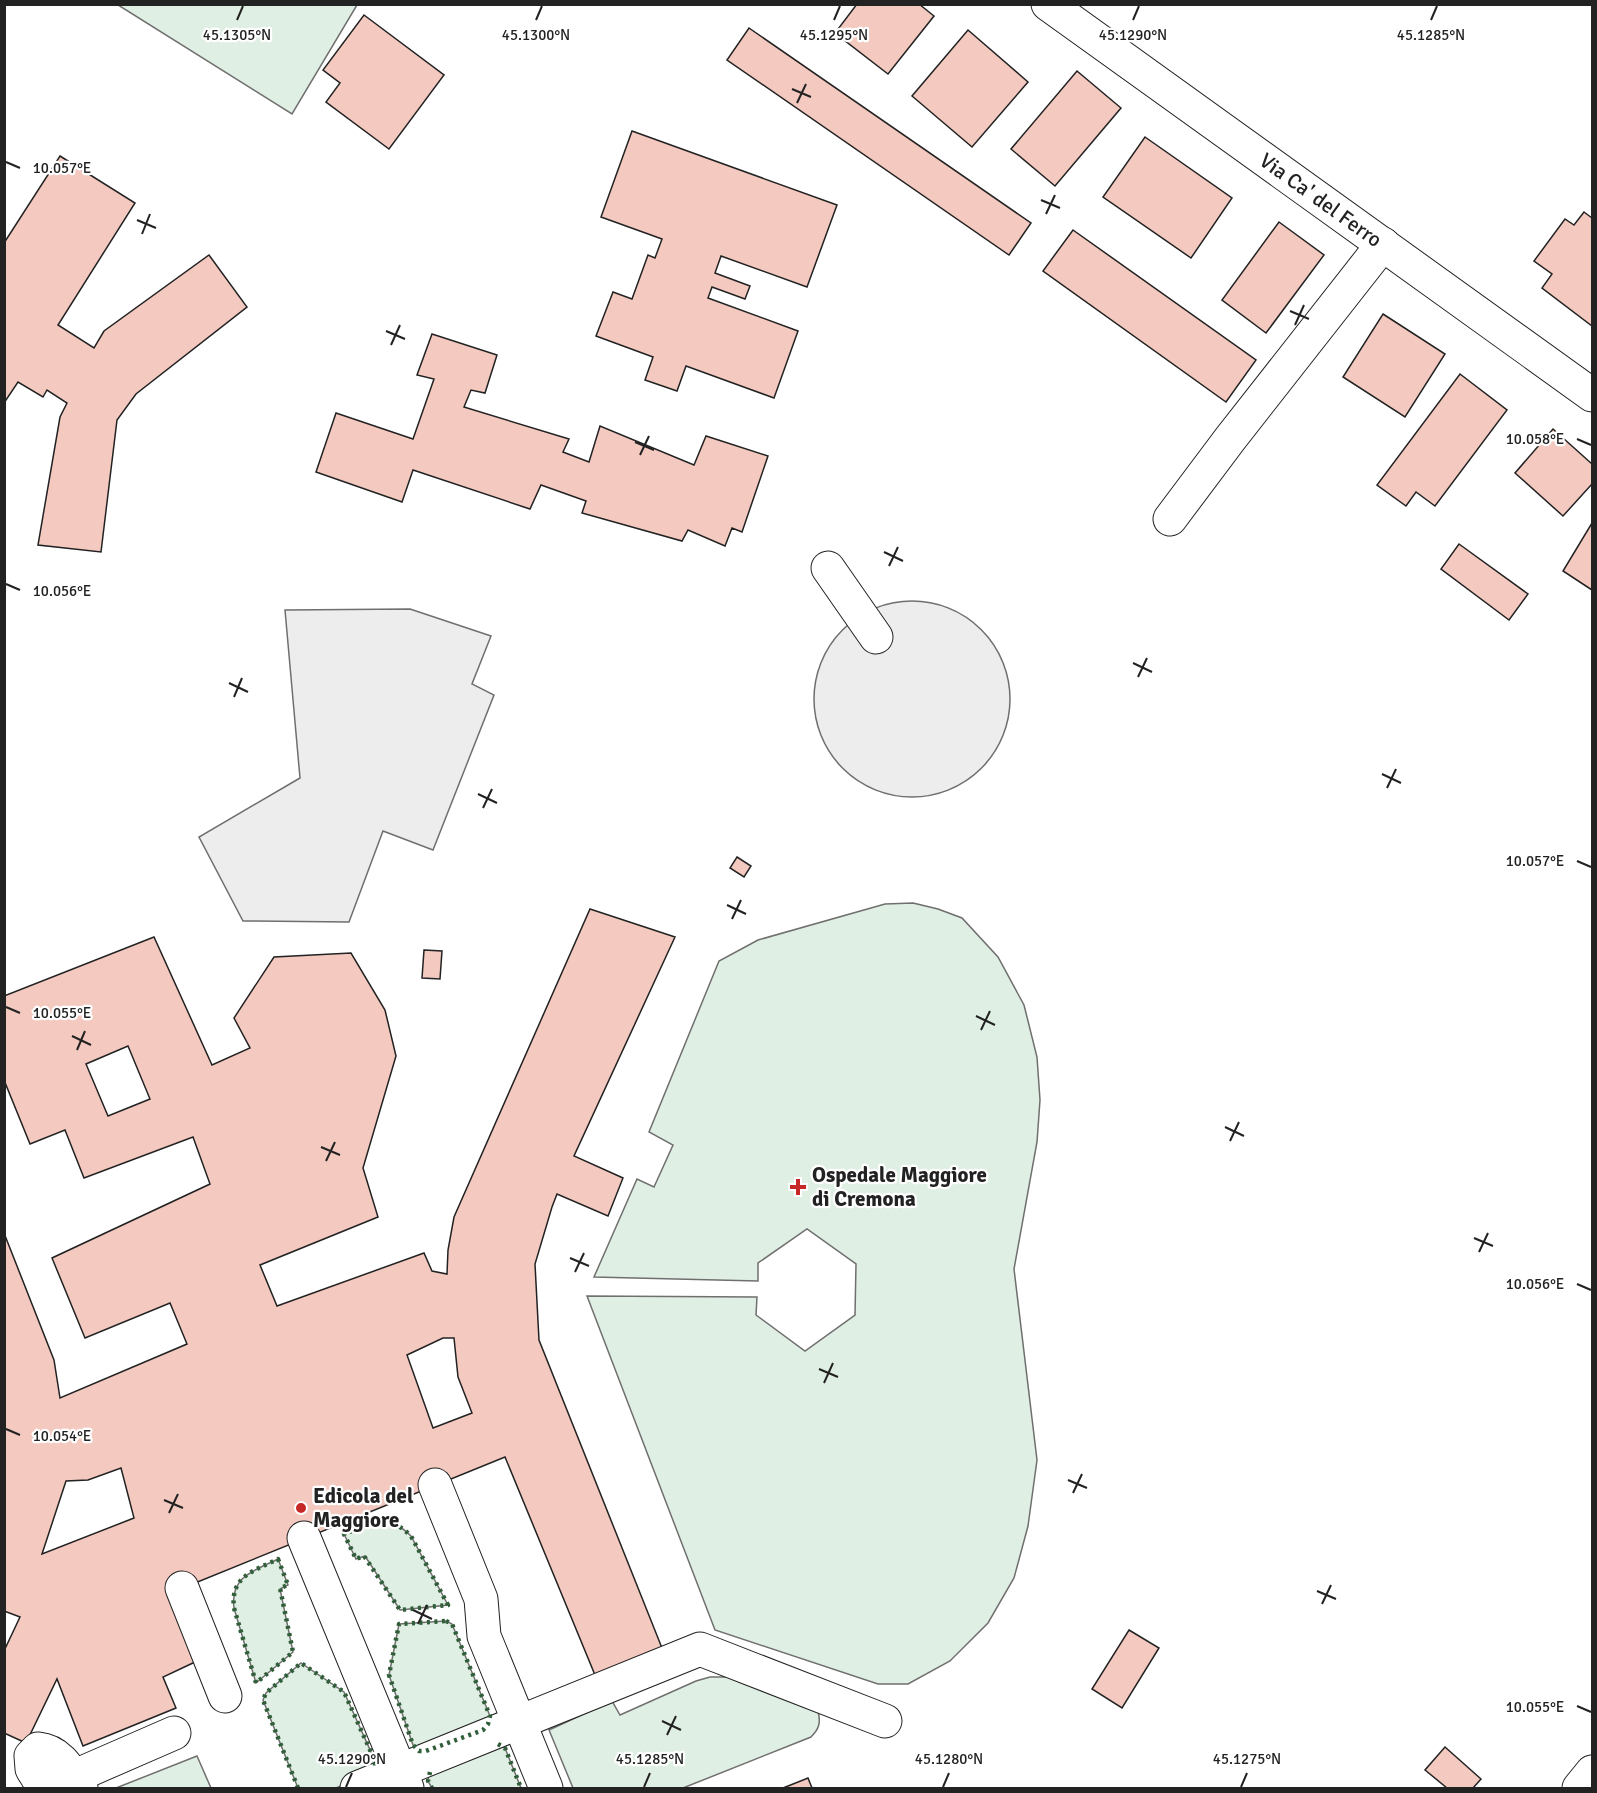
<svg xmlns="http://www.w3.org/2000/svg" width="1597" height="1793" viewBox="0 0 1597 1793" font-family="Signika,sans-serif">
<style>
.green{fill:#e0efe3;stroke:#6f6f6f;stroke-width:1.5}
.parking{fill:#ededed;stroke:#6f6f6f;stroke-width:1.5}
.building{fill:#f3c9c0;stroke:#222;stroke-width:1.5;fill-rule:evenodd}
.lines{fill:none;stroke-linecap:round;stroke-linejoin:round}
.minor-casing{stroke:#222;stroke-width:35}
.major-casing{stroke:#222;stroke-width:35}
.minor{stroke:#fff;stroke-width:33}
.major{stroke:#fff;stroke-width:33}
.hedge{stroke:#2f5e38;stroke-width:4.5;stroke-dasharray:3 4.5;stroke-linecap:butt}
.ticks{fill:none;stroke:#222;stroke-width:2}
.poi-dot{fill:#c62828;stroke:#fff;stroke-width:2}
.labels{text-anchor:middle;stroke-width:4.5;stroke-linejoin:round;paint-order:stroke}
.street-label{font-size:21px;fill:#222;stroke:#fff}
.poi-label{font-size:21px;font-weight:bold;fill:#222;stroke:#fff;text-anchor:start}
.ticks-label{font-size:15px;text-anchor:middle;fill:#222;stroke:#fff;stroke-width:4.5;stroke-linejoin:round;paint-order:stroke}
</style>
<rect width="100%" height="100%" fill="#fff"/>
<g class="green">
<path d="M118,5H357L292,114Z"/>
<path d="M913,903L938,909L962,918L998,957L1024,1005L1037,1057L1040,1100L1037,1142L1014,1269L1037,1460L1028,1526L1014,1578L988,1623L950,1661L908,1684H878L715,1630L587,1296L757,1297L756,1315L805,1351L855,1315L856,1264L807,1229L758,1263V1281L594,1277L637,1179L654,1187L673,1145L649,1132L719,961L758,940L885,904Z"/>
<path d="M378,1522C393,1522 401,1526 411,1536L448,1605L400,1610L365,1556L356,1559L344,1534Z"/>
<path d="M278,1559L288,1585L280,1589L293,1652L256,1683L234,1608C230,1576 254,1571 278,1559Z"/>
<path d="M446,1621L452,1624L490,1716L488,1724L419,1751L413,1745L389,1675L399,1624Z"/>
<path d="M301,1663L344,1692L375,1761V1769L370,1774L336,1788H298L263,1700L266,1693Z"/>
<path d="M710,1677H728L818,1711C821,1723 819,1729 811,1737L683,1788H573L549,1730L612,1701L620,1715L696,1681Z"/>
<path d="M498,1744L505,1748L521,1788H432L428,1781L429,1772Z"/>
<path d="M197,1756L211,1788H116Z"/>
</g>
<g class="parking">
<circle cx="912" cy="699" r="98"/>
<path d="M410,609L491,636L472,684L494,695L433,850L383,831L349,922L243,921L199,837L300,778L285,610Z"/>
</g>
<g class="building">
<path d="M857,4H919L934,16L888,74L835,33Z"/>
<path d="M364,15L444,75L389,149L326,102L340,83L323,70Z"/>
<path d="M749,28L1031,223L1009,255L727,60Z"/>
<path d="M968,30L1028,82L972,147L912,96Z"/>
<path d="M1077,71L1121,108L1055,186L1011,149Z"/>
<path d="M632,131L837,205L807,287L721,256L715,273L750,286L745,299L712,287L708,298L798,331L774,398L686,366L677,391L645,380L653,357L596,336L613,292L632,299L648,255L655,258L662,239L601,217Z"/>
<path d="M1145,137L1232,198L1191,258L1103,197Z"/>
<path d="M60,156L135,203L58,325L94,348L104,331L209,255L247,307L136,394L117,420L101,552L38,545L60,417L67,403L47,390L43,397L18,382L4,403V243Z"/>
<path d="M1584,212L1592,218V326L1542,288L1552,274L1534,261L1565,219L1574,225Z"/>
<path d="M1279,222L1324,255L1266,333L1222,300Z"/>
<path d="M1073,230L1256,360L1226,402L1043,271Z"/>
<path d="M1383,314L1445,354L1405,417L1343,377Z"/>
<path d="M432,334L497,355L485,393L471,390L464,407L569,439L563,452L589,462L600,426L694,465L706,436L768,456L742,532L732,528L725,546L688,530L682,541L582,513L586,501L541,485L530,509L413,470L402,502L316,472L336,413L413,439L434,379L417,375Z"/>
<path d="M1460,374L1507,410L1435,506L1416,492L1406,506L1377,485Z"/>
<path d="M1553,429L1592,464V484L1563,516L1515,473Z"/>
<path d="M1592,523V590L1563,571Z"/>
<path d="M1459,544L1528,594L1509,620L1441,569Z"/>
<path d="M737,857L751,866L744,877L730,868Z"/>
<path d="M590,909L675,937L574,1156L623,1178L608,1216L557,1194L552,1207L535,1264L539,1340L662,1648L595,1675L505,1457L168,1594L195,1662L163,1677L176,1708L83,1746L57,1679L26,1743L4,1733V1651L20,1617L4,1611V1233L54,1360L60,1398L187,1344L170,1303L85,1338L52,1258L210,1184L193,1137L84,1178L65,1130L30,1144L4,1080V996L154,937L212,1065L250,1048L234,1018L274,957L351,953L385,1010L396,1056L363,1168L378,1217L260,1265L277,1306L424,1253L432,1271L447,1274L448,1250L454,1217ZM128,1046L150,1099L108,1116L86,1064ZM443,1338H454L458,1377L472,1413L433,1428L407,1355ZM121,1468L134,1518L42,1554L66,1481L88,1480Z"/>
<path d="M424,950L442,951L440,979L422,978Z"/>
<path d="M1129,1630L1159,1648L1122,1708L1092,1689Z"/>
<path d="M1445,1747L1481,1779L1473,1788H1447L1425,1770Z"/>
<path d="M808,1778L812,1788H783Z"/>
</g>
<g class="lines">
<g class="minor-casing">
<g id="minor">
<path id="s1" d="M1048,4L1592,395"/>
<path d="M1170,519L1230,439L1383,244"/>
<path d="M828,568L876,637"/>
<path d="M435,1485L481,1599L484,1636L546,1788"/>
<path d="M304,1538L407,1788"/>
<path d="M182,1588L225,1696"/>
<path d="M73,1777L174,1733"/>
<path d="M44,1788L32,1769L31,1756L38,1749C60,1751 70,1771 81,1788"/>
<path d="M357,1788L700,1649L885,1721"/>
</g>
</g>
<g class="major-casing">
<path id="major" d="M1579,1788L1592,1772"/>
</g>
<use href="#minor" class="minor"/>
<use href="#major" class="major"/>
<g class="hedge">
<path d="M378,1522C393,1522 401,1526 411,1536L448,1605L400,1610L364,1556L356,1559L344,1534Z"/>
<path d="M278,1559L288,1585L280,1588L293,1652L256,1683L234,1608C230,1576 254,1571 278,1559Z"/>
<path d="M446,1621L452,1624L490,1716L488,1724L483,1730L426,1751H419L413,1745L389,1675L399,1624Z"/>
<path d="M498,1744L505,1748L521,1788"/>
<path d="M430,1772L428,1781L432,1788"/>
<path d="M298,1788L263,1700L266,1693L301,1663L344,1692L375,1761V1768"/>
</g>
</g>
<path class="ticks" d="M237,20L243,6M536,20L542,6M834,20L840,6M1133,20L1139,6M1431,20L1437,6M792,89L811,97M797,103L806,84M6,162L20,168M1041,200L1060,208M1046,214L1055,195M137,220L156,228M142,234L150,214M1290,311L1309,319M1295,325L1304,305M386,331L405,339M391,345L400,325M1577,439L1591,445M635,442L654,450M640,455L649,436M884,552L903,561M889,566L898,547M6,584L20,590M1133,663L1152,672M1138,677L1147,658M229,683L248,692M234,697L242,678M1382,774L1401,783M1387,788L1396,769M478,794L497,803M483,808L492,789M1577,861L1591,867M727,905L746,914M732,919L741,900M6,1007L20,1013M976,1016L995,1025M981,1030L990,1011M72,1036L91,1045M77,1050L85,1031M1225,1127L1244,1136M1230,1141L1239,1122M321,1147L340,1155M326,1161L335,1142M1474,1238L1493,1246M1479,1252L1488,1233M570,1258L589,1266M575,1272L584,1253M1577,1284L1591,1290M819,1369L838,1377M824,1383L833,1363M6,1429L20,1435M1068,1480L1087,1488M1073,1493L1082,1474M164,1500L183,1508M169,1513L178,1494M1317,1591L1336,1599M1322,1604L1331,1585M413,1610L432,1619M418,1624L427,1605M1577,1706L1591,1712M662,1721L681,1730M667,1735L676,1716M346,1787L352,1773M644,1787L650,1773M943,1787L949,1773M1241,1787L1247,1773"/>
<g class="poi-dot">
<path d="M795 1178h6v6h6v6h-6v6h-6v-6h-6v-6h6z"/>
<circle cx="301" cy="1508" r="6"/>
</g>
<g class="labels">
<g class="street-label">
<text dy="7" stroke="none"><textPath href="#s1" startOffset="336">Via Ca' del Ferro</textPath></text>
</g>
<g class="poi-label">
<text x="812" y="1182">Ospedale Maggiore<tspan x="812" dy="24">di Cremona</tspan></text>
<text x="313" y="1503">Edicola del<tspan x="313" dy="24">Maggiore</tspan></text>
</g>
</g>
<g class="ticks-label">
<text x="237" y="40">45.1305°N</text>
<text x="536" y="40">45.1300°N</text>
<text x="834" y="40">45.1295°N</text>
<text x="1133" y="40">45.1290°N</text>
<text x="1431" y="40">45.1285°N</text>
<text x="62" y="173">10.057°E</text>
<text x="1535" y="444">10.058°E</text>
<text x="62" y="596">10.056°E</text>
<text x="1535" y="866">10.057°E</text>
<text x="62" y="1018">10.055°E</text>
<text x="1535" y="1289">10.056°E</text>
<text x="62" y="1441">10.054°E</text>
<text x="1535" y="1712">10.055°E</text>
<text x="352" y="1764">45.1290°N</text>
<text x="650" y="1764">45.1285°N</text>
<text x="949" y="1764">45.1280°N</text>
<text x="1247" y="1764">45.1275°N</text>
</g>
<rect width="1597" height="1793" fill="none" stroke="#222222" stroke-width="12"/>
</svg>
